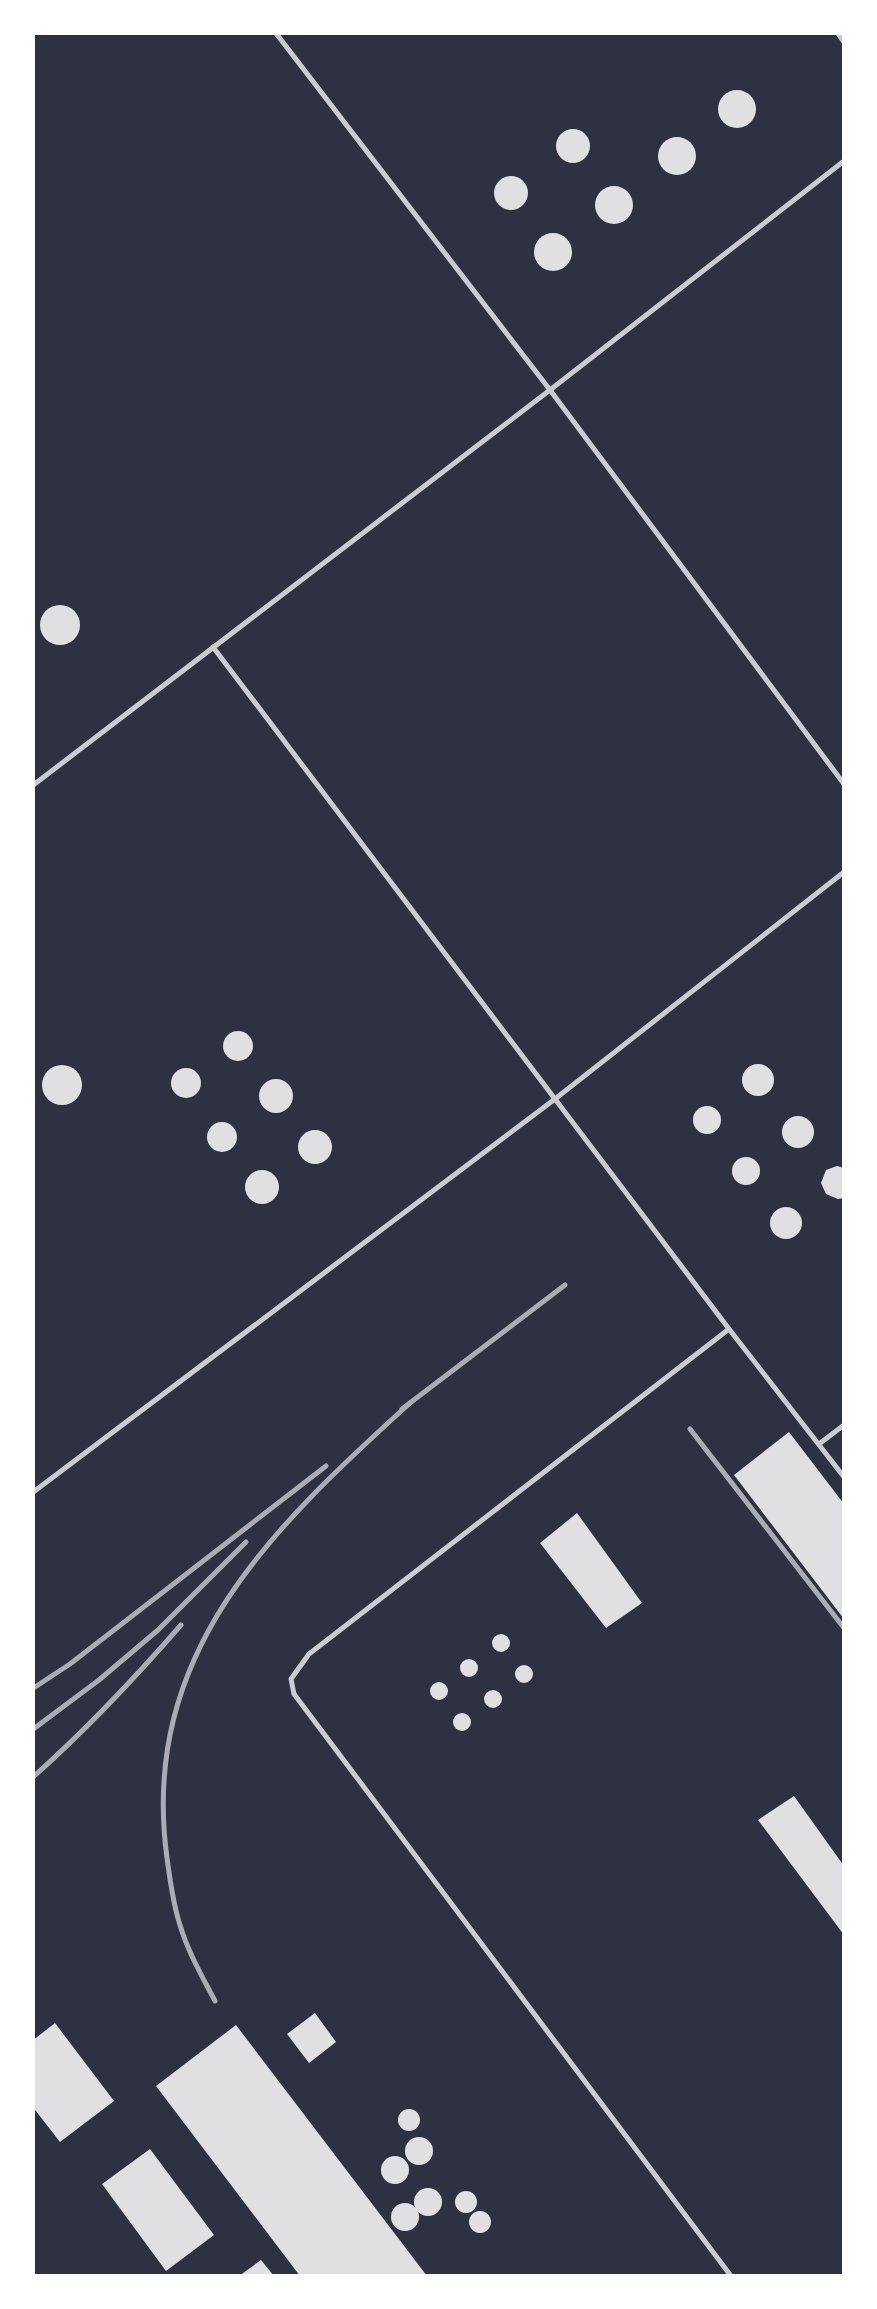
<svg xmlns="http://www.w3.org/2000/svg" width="877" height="2309" viewBox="0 0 877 2309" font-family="Roboto,sans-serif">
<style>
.building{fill:#e0e0e3}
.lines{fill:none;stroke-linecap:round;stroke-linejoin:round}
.service{stroke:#caccd0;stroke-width:5}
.rail{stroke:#abadb3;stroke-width:5}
</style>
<rect width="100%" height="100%" fill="#2d3142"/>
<g class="building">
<circle cx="737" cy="109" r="19"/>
<circle cx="573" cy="146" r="17"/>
<circle cx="677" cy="156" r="19"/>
<circle cx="511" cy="193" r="17"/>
<circle cx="614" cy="205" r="19"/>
<circle cx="553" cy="252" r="19"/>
<circle cx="60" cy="625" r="20"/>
<circle cx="238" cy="1046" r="15"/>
<circle cx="758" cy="1080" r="16"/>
<circle cx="62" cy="1085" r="20"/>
<circle cx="186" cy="1083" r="15"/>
<circle cx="276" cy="1096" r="17"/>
<circle cx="707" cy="1120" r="14"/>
<circle cx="798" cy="1132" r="16"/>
<circle cx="222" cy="1137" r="15"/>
<circle cx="315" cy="1147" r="17"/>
<circle cx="746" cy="1171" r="14"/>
<path d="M837,1166L844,1168V1198L838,1199L826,1194L821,1183L826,1170Z"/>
<circle cx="262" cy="1187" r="17"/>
<circle cx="786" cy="1223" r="16"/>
<path d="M789,1432L844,1504V1619L734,1475Z"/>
<path d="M577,1513L642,1603L606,1628L540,1543Z"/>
<circle cx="501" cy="1643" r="9"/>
<circle cx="469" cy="1668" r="9"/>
<circle cx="524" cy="1674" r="9"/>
<circle cx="439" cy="1691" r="9"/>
<circle cx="493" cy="1699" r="9"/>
<circle cx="462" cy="1722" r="9"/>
<path d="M794,1796L844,1866V1935L758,1820Z"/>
<path d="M315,2013L336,2042L309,2063L287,2034Z"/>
<path d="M55,2023L114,2101L60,2142L32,2106V2041Z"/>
<path d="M236,2025L427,2276H300L156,2086Z"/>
<circle cx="409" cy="2120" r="11"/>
<circle cx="419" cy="2151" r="14"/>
<path d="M150,2149L214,2235L166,2271L102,2184Z"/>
<circle cx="395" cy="2170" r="14"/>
<circle cx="428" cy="2202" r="14"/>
<circle cx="466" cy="2202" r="11"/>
<circle cx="405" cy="2217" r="14"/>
<circle cx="480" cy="2222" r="11"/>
<path d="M261,2260L274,2276H239Z"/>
</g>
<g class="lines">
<g class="service">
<path d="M275,32L550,390L844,784"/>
<path d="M837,32L844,42"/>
<path d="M213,647L729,1329"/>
<path d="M32,786L550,390L844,161"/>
<path d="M819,1444L844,1425"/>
<path d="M32,1493L555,1099L844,872"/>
<path d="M731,2276L294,1694L291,1679L309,1654L729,1329L844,1477"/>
</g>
<g class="rail">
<path d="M402,1409L565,1285"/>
<path d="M690,1429L844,1628"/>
<path d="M32,1689L70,1664L326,1466"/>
<path d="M32,1730L99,1680L158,1630L246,1542"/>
<path d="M32,1778C86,1730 134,1679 181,1625"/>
<path d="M215,2001C202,1976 188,1952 180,1925C173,1904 170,1880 167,1858C139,1654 272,1528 410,1403"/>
</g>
</g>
<rect width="877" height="2309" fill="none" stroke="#ffffff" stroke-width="70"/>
</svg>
